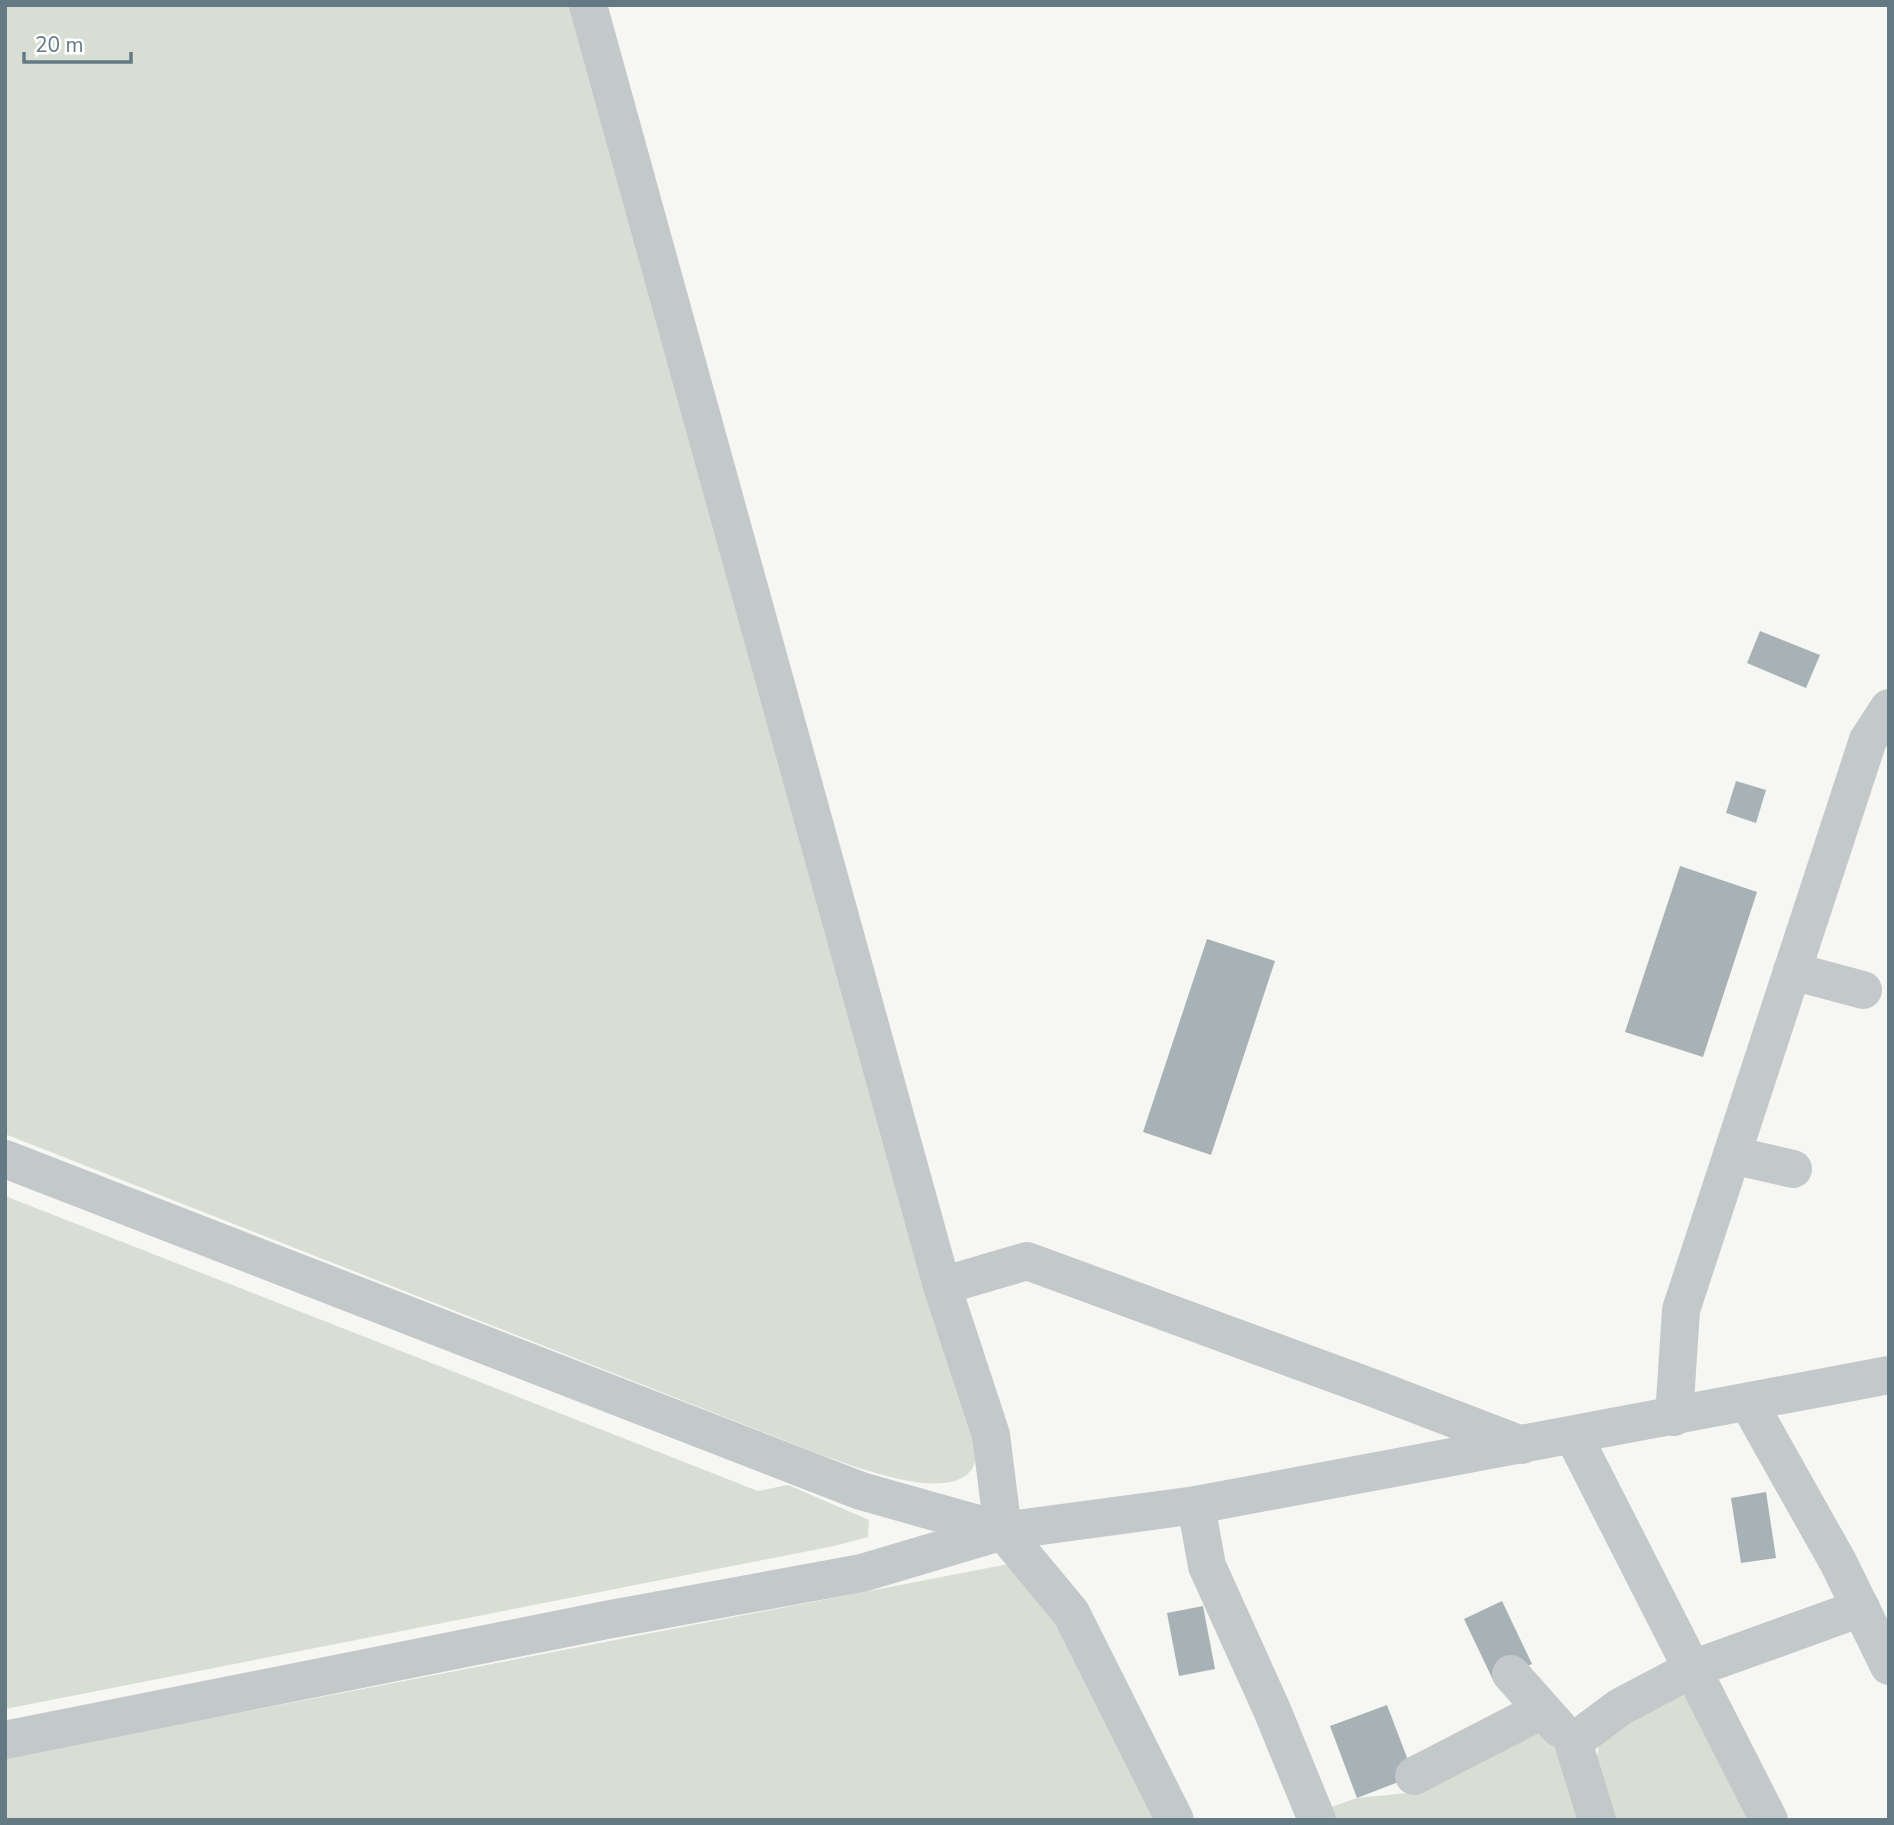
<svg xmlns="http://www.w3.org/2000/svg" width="1894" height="1825" viewBox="0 0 1894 1825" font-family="'Nunito Sans',sans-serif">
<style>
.grass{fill:#d8ded3}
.building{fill:#a7b2b6}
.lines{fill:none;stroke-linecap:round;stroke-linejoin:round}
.minor{stroke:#c3c8ca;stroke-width:38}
</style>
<rect width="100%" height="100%" fill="#f6f6f2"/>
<g class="grass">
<path d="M5,5H570L969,1420C971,1431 977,1447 976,1457C968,1513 849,1464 819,1454L5,1134Z"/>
<path d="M5,1196L758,1491L788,1485L869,1520L868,1537L834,1546L5,1709Z"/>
<path d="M1014,1563L1034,1575L1156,1820H5V1758Z"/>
<path d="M1677,1693L1687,1696L1755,1820H1611L1597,1757L1600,1738Z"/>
<path d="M1541,1728L1567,1748L1582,1820H1332L1326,1809L1357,1798L1418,1792Z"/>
</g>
<g class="building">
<path d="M1760,631L1820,655L1806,688L1747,663Z"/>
<path d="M1736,781L1766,790L1756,823L1726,813Z"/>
<path d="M1680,866L1757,892L1703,1057L1625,1032Z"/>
<path d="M1207,939L1275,961L1211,1155L1143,1132Z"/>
<path d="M1766,1492L1776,1558L1741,1563L1731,1498Z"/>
<path d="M1502,1601L1532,1664L1494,1682L1464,1619Z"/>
<path d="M1203,1606L1215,1669L1179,1676L1167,1613Z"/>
<path d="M1387,1705L1414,1776L1357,1798L1330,1726Z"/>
</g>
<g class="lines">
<g class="minor">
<path d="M588,5L942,1286L991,1435L1003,1531L1071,1613L1175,1820"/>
<path d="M1792,971L1863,990"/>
<path d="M1732,1155L1793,1169"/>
<path d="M5,1159L861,1491L1003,1531"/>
<path d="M942,1286L1027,1261L1373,1388L1522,1445"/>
<path d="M1748,1402L1838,1562L1889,1666"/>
<path d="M1674,1417L1681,1310L1868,740L1889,708"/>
<path d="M1573,1435L1769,1820"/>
<path d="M1196,1505L1207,1566L1272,1710L1317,1820"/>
<path d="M1511,1674L1559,1728"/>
<path d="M5,1740L606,1620L862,1573L1003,1531L1196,1505L1889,1375"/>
<path d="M1414,1776L1542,1710"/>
<path d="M1597,1820L1573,1742L1620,1707L1692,1669L1861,1608"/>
</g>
</g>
<rect width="1894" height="1825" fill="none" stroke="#637a85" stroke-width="14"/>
<path d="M24 52v10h107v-10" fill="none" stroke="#637a85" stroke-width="3.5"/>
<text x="35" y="52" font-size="21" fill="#637a85" stroke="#ffffff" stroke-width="5" paint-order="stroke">20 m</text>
</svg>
